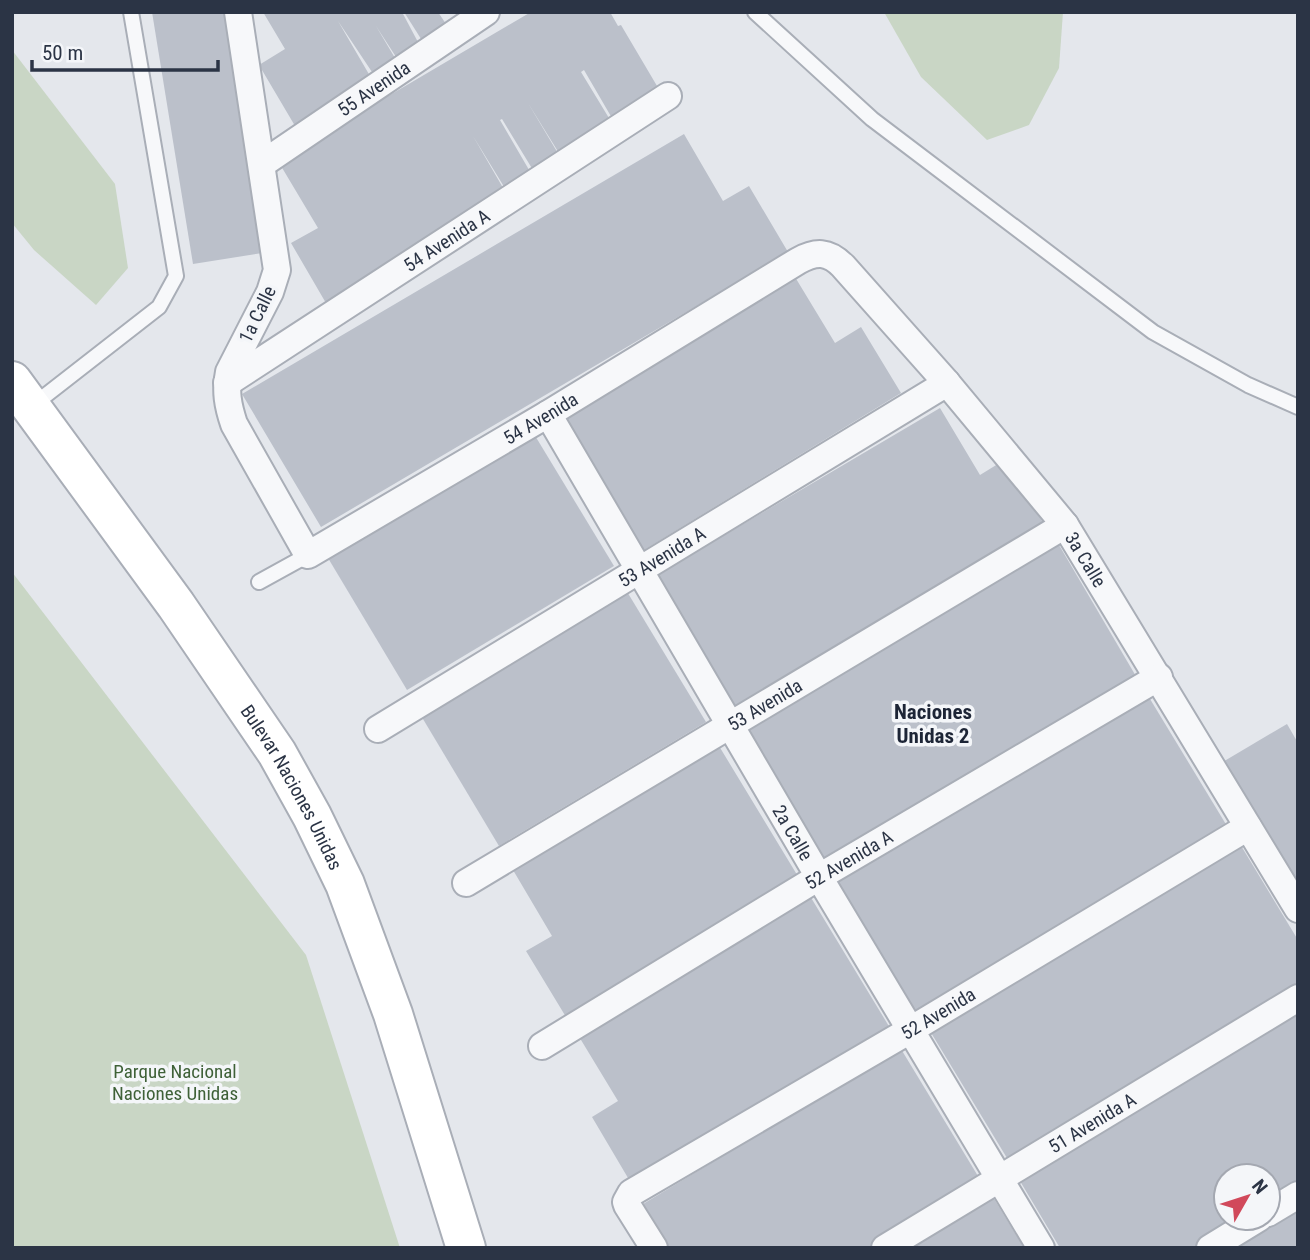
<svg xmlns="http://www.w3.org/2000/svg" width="1310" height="1260" viewBox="0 0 1310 1260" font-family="'Roboto Condensed',sans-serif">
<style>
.green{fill:#c9d6c5}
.building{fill:#bbc0ca}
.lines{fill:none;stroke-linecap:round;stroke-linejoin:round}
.service-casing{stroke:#a9aeb7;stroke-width:18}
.minor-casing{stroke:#a9aeb7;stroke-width:30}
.secondary-casing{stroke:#a9aeb7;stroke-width:42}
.service{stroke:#f7f8fa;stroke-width:14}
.minor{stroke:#f7f8fa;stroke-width:26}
.secondary{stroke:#fff;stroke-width:38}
.labels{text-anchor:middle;stroke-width:7;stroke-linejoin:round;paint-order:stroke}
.street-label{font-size:19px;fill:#2b3445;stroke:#f4f6f9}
.park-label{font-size:19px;fill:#3f6138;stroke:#f4f6f9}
.neighbourhood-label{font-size:21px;font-weight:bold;fill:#1d2536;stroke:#f4f6f9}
</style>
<rect width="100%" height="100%" fill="#e4e7ec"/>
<g class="green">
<path d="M884,12H1063L1059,68L1029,125L987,140L921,77Z"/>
<path d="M12,50L115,184L128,268L96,305L34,250L12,223Z"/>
<path d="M12,572L306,955L400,1248H12Z"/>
</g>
<g class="building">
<path d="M152,12H229L269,252L193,264Z"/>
<path d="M263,12H402L419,44L398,60L376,26L395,58L374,75L338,21L370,76L298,131L259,65L285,49Z"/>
<path d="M404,12H438L446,24L423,42Z"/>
<path d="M531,12H610L618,26L621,25L660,91L616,125L584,70L581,72L612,123L562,158L528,103L562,160L536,175L502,119L500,120L532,175L506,190L473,136L506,193L330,310L291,243L318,228L278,161Z"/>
<path d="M684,134L723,201L749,186L788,252L321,527L242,394Z"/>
<path d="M795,277L835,343L861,327L901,393L644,550L564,418Z"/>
<path d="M940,408L980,475L1006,459L1045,526L733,709L655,576Z"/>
<path d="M534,434L614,566L407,690L328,558Z"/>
<path d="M1059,545L1137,678L825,860L747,727Z"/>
<path d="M626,590L706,722L499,846L420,714Z"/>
<path d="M1147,694L1227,826L916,1012L837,880Z"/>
<path d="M1287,724L1298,743V892L1221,763Z"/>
<path d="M719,746L799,878L566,1017L526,951L552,936L513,870Z"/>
<path d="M1240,844L1298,940V989L1010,1163L930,1031Z"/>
<path d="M810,896L890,1028L631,1183L592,1117L618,1101L578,1035Z"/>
<path d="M1298,1008V1188L1268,1206V1176H1226V1218H1248L1198,1248H1060L1017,1176Z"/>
<path d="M901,1049L981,1181L870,1248H669L643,1204Z"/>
<path d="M990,1192L1024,1248H896Z"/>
<path d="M1298,1199V1248H1216Z"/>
</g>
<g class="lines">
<g class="service-casing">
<g id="service">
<path d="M755,12L872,119L1153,332L1248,385L1298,407"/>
<path d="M32,406L159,307L176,276L131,12"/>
<path d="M259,582L308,555"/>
</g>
</g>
<g class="minor-casing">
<g id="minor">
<path id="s1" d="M238,12L277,270L270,292L229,372C225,391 228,406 234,424L308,555L548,414L798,261C816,251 828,251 843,266L947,383L1065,525L1298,909"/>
<path id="s2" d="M262,164L486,12"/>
<path id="s3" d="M227,383L668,96"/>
<path id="s4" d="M548,414L819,877L1041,1248"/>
<path id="s5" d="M378,729L947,383"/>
<path id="s6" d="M466,883L1065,525"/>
<path id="s7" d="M542,1046L819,877L1159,677"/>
<path d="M1268,1213L1298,1195"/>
<path id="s8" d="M654,1248L627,1205L626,1202L631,1193L912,1029L1248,827"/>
<path id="s9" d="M885,1248L1298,998"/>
<path d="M1210,1248L1259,1218"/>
</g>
</g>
<g class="secondary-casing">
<g id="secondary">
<path id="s10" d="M12,381L176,605L277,753L312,816L345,884L393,1014L466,1248"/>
</g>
</g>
<use href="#service" class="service"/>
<use href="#minor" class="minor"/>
<use href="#secondary" class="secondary"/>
</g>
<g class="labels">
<g class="street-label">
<text dy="7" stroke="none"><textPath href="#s2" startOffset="135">55 Avenida</textPath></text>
<text dy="7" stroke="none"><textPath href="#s3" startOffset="262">54 Avenida A</textPath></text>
<text transform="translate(257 314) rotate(-64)" y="7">1a Calle</text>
<text dy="7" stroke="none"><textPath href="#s1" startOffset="847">54 Avenida</textPath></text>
<text dy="7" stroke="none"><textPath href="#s5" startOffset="332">53 Avenida A</textPath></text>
<text dy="7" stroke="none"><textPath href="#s1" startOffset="1580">3a Calle</textPath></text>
<text dy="7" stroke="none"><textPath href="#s6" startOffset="348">53 Avenida</textPath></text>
<text dy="7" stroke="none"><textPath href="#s10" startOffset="494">Bulevar Naciones Unidas</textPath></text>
<text dy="7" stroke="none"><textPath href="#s4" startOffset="485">2a Calle</textPath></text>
<text dy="7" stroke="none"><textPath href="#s7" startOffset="359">52 Avenida A</textPath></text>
<text dy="7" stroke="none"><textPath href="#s8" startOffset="420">52 Avenida</textPath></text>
<text dy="7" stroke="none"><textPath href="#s9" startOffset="242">51 Avenida A</textPath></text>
</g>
<g class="park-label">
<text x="175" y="1078">Parque Nacional<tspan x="175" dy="22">Naciones Unidas</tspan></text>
</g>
<g class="neighbourhood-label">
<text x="933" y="719">Naciones<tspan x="933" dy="24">Unidas 2</tspan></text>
</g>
</g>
<rect width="1310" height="1260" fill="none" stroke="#2b3445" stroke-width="28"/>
<g transform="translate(1247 1197) rotate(51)"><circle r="33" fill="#f4f6f9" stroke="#a4a8b1" stroke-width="2"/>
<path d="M0-5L12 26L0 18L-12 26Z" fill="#d1495b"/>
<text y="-10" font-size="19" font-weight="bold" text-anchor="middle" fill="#2b3445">N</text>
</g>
<path d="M32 60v10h186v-10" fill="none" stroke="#2b3445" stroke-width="3.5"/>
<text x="42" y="60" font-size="21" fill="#2b3445" stroke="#f4f6f9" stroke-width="5" paint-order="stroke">50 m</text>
</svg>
